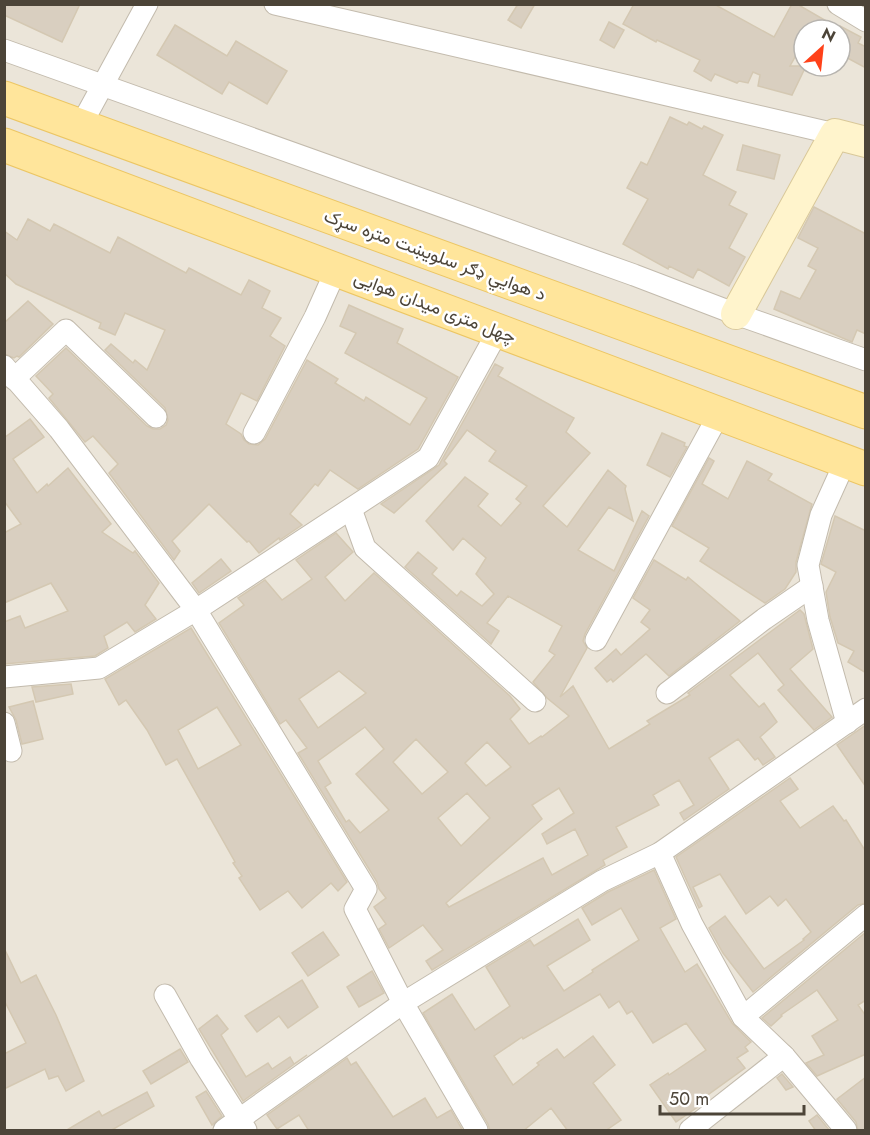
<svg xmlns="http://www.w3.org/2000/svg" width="870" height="1135" viewBox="0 0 870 1135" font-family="Jost,Vazirmatn,sans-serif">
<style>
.residential{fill:#ebe5d9;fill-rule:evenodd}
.building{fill:#d9cfc0;stroke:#d4c8b2;stroke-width:1.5;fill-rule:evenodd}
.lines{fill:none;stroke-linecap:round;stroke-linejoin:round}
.street-casing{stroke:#c3bbad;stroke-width:23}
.secondary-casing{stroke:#d9c899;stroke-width:32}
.primary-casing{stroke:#ecc664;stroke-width:35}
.street{stroke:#fff;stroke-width:21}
.secondary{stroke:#fff4cc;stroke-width:30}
.primary{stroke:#ffe59b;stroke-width:33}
.labels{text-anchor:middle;stroke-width:5;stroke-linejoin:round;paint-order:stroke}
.street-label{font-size:18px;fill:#4c4438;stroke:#fff}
</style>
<rect width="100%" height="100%" fill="#f6f3eb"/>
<path class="residential" d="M5,5H865V1130H5ZM804,30H840V66H804Z"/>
<g class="building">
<path d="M4,4H80L62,42L4,15Z"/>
<path d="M518,4H535L521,28L508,20Z"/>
<path d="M634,4H714L774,37L792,4H797L840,29V26L861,37L858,43L866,47V68L840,54V30H804V41L790,66H806L792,95L758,86L760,75L753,72L748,83L739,81L737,83L715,74L711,81L694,71L700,60L657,40L656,42L623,24Z"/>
<path d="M609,22L624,30L614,48L600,40Z"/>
<path d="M175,25L227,56L236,41L287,71L267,104L229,82L222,94L157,55Z"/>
<path d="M670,117L687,125L689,122L702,129L704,126L723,135L703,175L736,192L729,205L747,214L729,248L745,257L729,286L698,269L693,278L669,266L668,269L623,244L648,199L627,188L641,162L647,165Z"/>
<path d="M743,145L780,155L774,179L737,170Z"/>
<path d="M814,207L866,234V334L857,330L852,342L774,309L781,291L800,299L816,270L808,266L818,248L798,238Z"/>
<path d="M28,219L50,231L54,224L110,253L118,237L186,273L189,268L241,295L249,280L270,291L262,308L281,318L270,336L285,346L257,401L241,393L226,424L241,434L244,440L249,444L258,445L265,439L307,360L338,379L335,383L364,401L366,397L410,425L427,398L345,353L356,333L340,326L349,305L403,329L397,343L458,377L418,449L358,489L330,470L318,486L315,484L290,514L302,525L280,540L279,538L259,553L249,541L247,542L209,504L172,541L180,551L174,560L109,473L118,464L93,436L85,442L49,398L53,394L36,376L66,348L147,426L153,429H160L166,425L168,420L165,408L105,350L111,344L133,363L135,360L147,370L165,330L125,313L115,335L99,328L101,323L16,284L4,273V231L17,240Z"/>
<path d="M28,301L53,324L19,357L17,356L14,358L4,354V323Z"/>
<path d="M495,364L503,368L498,376L574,418L566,432L590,453L543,506L567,527L608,470L626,486L625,489L633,521L609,507L578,550L614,571L642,511L649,516L585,634L583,641L587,648L560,697L573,686L609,749L650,724L647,721L690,695L688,693L800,610L804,614L813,649L790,669L832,717L814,730L778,690L784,685L758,653L730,675L759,707L764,703L777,722L760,737L775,757L763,765L758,758L755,760L738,739L709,758L729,789L684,820L680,813L694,805L679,780L653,795L659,805L616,827L627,847L603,860L605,865L432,970L426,961L443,950L423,925L389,948L379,929L386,924L374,907L386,898L379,889L377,882L298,753L307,748L286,720L280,724L219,623L244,605L238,598L265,580L282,600L312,579L296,560L336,533L353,552L325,577L345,601L374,573L510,696L520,709L510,719L529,744L541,736L542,737L569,716L547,698L533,682L555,655L549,651L562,626L508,596L487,623L499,631L491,644L405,567L418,552L437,568L432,574L457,596L461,591L482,606L494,594L476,574L486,558L463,538L453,550L426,521L465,477L488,494L478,506L501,526L521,503L516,499L527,486L489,461L496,451L467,430L444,461L447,464L394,513L381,504L439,465ZM339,671L366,693L318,728L299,699ZM365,727L384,749L356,774L389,810L360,833L349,820L346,822L325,787L331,783L318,761ZM416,739L448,772L422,794L393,762ZM487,742L511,767L486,786L465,763ZM559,788L574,813L542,834L547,844L575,829L588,855L552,875L543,858L449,907L446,903L542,819L532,805ZM467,793L490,818L461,846L438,818Z"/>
<path d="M30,419L44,437L13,459L37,493L47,484L48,486L68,468L111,524L102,532L133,553L135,551L159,583L145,605L156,619L135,632L127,622L104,636L108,648L95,656L4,664V622L20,616L25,628L68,611L51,583L4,603V533L21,524L4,501V438Z"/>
<path d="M662,433L685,443L684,446L687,447L670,477L647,465Z"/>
<path d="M709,458L714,461L702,484L728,499L747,461L772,474L768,480L812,504L796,562V572L785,589L765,603L700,561L709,548L672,526Z"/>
<path d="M835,516L866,531V673L848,662L854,651L838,643L830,617L826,592L836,572L821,564Z"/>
<path d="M221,559L231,571L199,593L192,583Z"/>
<path d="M654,560L686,580L688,577L740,621L669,676L646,654L613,682L611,679L607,682L595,668L616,649L621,655L650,629L641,622L650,610L633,598Z"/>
<path d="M191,628L347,882L338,891L331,883L302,908L288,891L260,910L239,878L242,876L233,863L235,862L177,759L166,765L147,730L126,700L119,705L105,679ZM217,707L241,745L198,769L178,730Z"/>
<path d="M71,684L73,694L36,702L32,687Z"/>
<path d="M33,701L43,739L22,744L16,720L9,707Z"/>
<path d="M866,725V787L837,745Z"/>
<path d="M790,778L798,789L780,801L800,828L833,806L844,821L846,820L866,852V903L858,905L753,992L723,953L709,928L725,916L764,969L804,940L803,939L811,932L786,899L778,906L770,896L746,914L720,874L693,887L702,906L699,908L676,857Z"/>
<path d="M654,870L676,919L660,928L685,972L697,964L732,1023L751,1042L745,1047L748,1051L737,1058L745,1068L705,1097L707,1100L705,1102L676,1122L650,1085L668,1073L669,1075L706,1050L686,1023L653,1043L632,1011L627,1014L619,1001L609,1008L600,994L523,1039L522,1037L494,1056L513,1085L539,1065L537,1063L557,1049L564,1058L593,1036L615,1065L593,1083L621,1120L605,1131H568L551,1108L523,1131H490L488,1124L423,1013L452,994L475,1030L510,1006L486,967L530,940L534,946L578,919L590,940L547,966L564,991L593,972L592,970L639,940L621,908L592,925L582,908L608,892Z"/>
<path d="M323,932L339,955L308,976L292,953Z"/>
<path d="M866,932V1000L858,1005L866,1016V1054L817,1076L806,1063L824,1055L812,1036L838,1020L817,990L781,1015L782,1016L771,1026L762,1018Z"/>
<path d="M4,948L21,983L36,975L56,1015L84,1081L66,1091L58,1076L49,1079L45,1069L4,1089V1054L26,1043L4,1000Z"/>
<path d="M372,971L384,993L359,1007L347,987Z"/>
<path d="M302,980L318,1007L288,1028L279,1016L257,1032L245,1016Z"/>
<path d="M217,1015L228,1029L221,1035L246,1077L268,1063L272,1069L290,1057L294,1064L307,1055L243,1101L199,1029Z"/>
<path d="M180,1049L188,1062L151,1084L143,1071Z"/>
<path d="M347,1058L351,1065L356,1062L393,1117L425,1098L437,1118L451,1110L463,1131H309L299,1115L277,1129L267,1115Z"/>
<path d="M782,1074L793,1087L786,1090L777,1078Z"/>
<path d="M866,1077V1131H858L856,1122L837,1099Z"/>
<path d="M206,1091L222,1116L212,1125L196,1097Z"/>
<path d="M147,1092L154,1106L110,1131H65L99,1111L102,1116Z"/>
<path d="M817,1115L830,1131H816L809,1121Z"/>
</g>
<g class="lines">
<g class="street-casing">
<g id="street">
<path d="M275,4L835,134"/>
<path d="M838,4L866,21"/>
<path d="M4,50L634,275L736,314L866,360"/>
<path d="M81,125L147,4"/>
<path d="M4,366L59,429L196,610L366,889L355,909L403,1003L477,1130"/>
<path d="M14,379L66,330L156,417"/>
<path d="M254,433L315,317L336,270"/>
<path d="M845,462L821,515L808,565L818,620L847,723"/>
<path d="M351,509L365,548L535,701"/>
<path d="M596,640L719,414"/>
<path d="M4,677L99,668L196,610L428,458L498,331"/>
<path d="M667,693L764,619L812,586"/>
<path d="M4,723L11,751"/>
<path d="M660,853L692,924L743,1017L784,1056L846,1130"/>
<path d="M165,995L201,1059L246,1130"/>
<path d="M743,1017L866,915"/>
<path d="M224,1130L403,1003L602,881L660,853L866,709"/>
<path d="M690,1130L784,1056"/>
</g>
</g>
<g class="secondary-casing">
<path id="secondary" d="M736,314L835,134L866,142"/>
</g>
<g class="primary-casing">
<g id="primary">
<path d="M4,98L866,412"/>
<path d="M4,145L866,469"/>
</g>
</g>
<use href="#street" class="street"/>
<use href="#secondary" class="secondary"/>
<use href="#primary" class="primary"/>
</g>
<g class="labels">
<g class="street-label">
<text transform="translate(435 255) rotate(20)" y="6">د هوايي ډګر سلویښت متره سړک</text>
<text transform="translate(435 307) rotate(21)" y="6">چهل متری میدان هوایی</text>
</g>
</g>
<rect width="870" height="1135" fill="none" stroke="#4c4438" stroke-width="12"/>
<g transform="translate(822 48) rotate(27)"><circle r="28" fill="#ffffff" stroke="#b7b4af" stroke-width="1.5"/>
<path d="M0-4.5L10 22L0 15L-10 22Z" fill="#ff4119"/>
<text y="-9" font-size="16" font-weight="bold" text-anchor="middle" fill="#4c4438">N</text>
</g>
<path d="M660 1105v9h144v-9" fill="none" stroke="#4c4438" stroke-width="3"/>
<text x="669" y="1105" font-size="18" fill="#4c4438" stroke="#ffffff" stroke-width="4.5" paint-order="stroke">50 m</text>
</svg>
